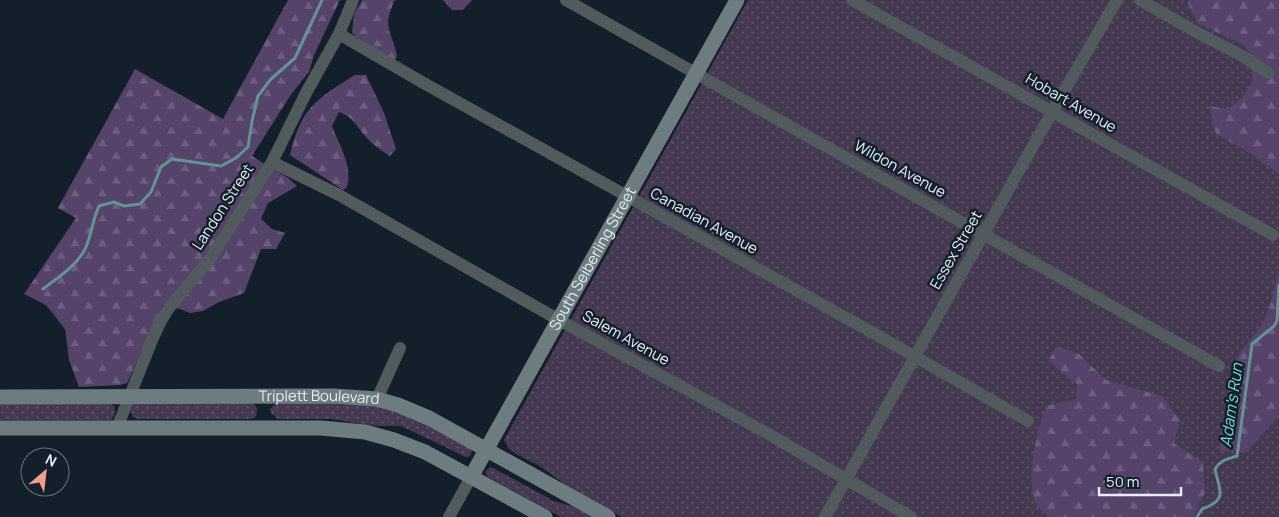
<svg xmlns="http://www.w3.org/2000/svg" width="1279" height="517" viewBox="0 0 1279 517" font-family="Manrope,sans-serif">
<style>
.grass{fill:url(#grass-dots)}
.forest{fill:url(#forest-firs)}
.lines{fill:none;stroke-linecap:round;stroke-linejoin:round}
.stream{stroke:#639493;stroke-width:3}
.street{stroke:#515a5d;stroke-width:12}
.secondary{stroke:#6d7c80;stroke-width:15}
.labels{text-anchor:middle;stroke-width:5;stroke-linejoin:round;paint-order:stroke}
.street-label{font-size:15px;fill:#e6eff7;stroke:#13202b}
.water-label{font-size:16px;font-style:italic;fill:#73dbd1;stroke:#13202b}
</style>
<defs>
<pattern id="grass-dots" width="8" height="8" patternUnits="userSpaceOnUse" patternTransform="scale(1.25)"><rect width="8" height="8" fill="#443951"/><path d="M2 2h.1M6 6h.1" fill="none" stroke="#5f566b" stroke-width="1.8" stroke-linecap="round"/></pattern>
<pattern id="forest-firs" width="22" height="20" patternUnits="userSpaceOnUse" patternTransform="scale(1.25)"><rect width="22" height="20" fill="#55436a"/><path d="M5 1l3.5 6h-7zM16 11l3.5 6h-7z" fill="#6d5e80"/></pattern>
</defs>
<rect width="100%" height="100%" fill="#13202b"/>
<g class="grass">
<path d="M748,0H1279V517H622L572,489L538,465L516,454L509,449L504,440L511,427Z"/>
<path d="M108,402L114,406C116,412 115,415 111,420H0V403Z"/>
<path d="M252,402C258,407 258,411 255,418L250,419H138L133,417L130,410L134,403Z"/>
<path d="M277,402C316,402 360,397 398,411C423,421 446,435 470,448L472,451L470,456L466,457L401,426H376L331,419H278L271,413L270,409Z"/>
<path d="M490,467L493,468L554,501L578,508L594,517H561L488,477L485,472Z"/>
</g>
<g class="forest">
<path d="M288,0H340L314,55L309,72L292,93L252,156L288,178L297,186L268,203L261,219L272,229L285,233L276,249H261L244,293L219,302L203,311L190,313L180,309L163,305L127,383L120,385L79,387L69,360L65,329L46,305L24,294L76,218L58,208L135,69L223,119Z"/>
<path d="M362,0H395C381,28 392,30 397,56L394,61L363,43L352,33L354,14Z"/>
<path d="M443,0H472L463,10H452Z"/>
<path d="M1188,0H1279V174L1250,153L1216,134L1209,106L1227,109L1241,99L1252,82V57L1244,45L1197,23L1188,3Z"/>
<path d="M355,75H366L384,113L396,149L390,156C380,150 372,144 365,136C355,124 354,118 339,112L332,126C339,145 353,166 347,187L343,190L290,155C301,108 316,99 355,75Z"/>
<path d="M1279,270V415L1247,452L1220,451V433L1227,406L1232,370L1240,352L1262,325L1269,309Z"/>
<path d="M1057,346L1079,354L1106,380L1162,396L1180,420L1174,443L1203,463L1205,492L1194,517H1049C1046,514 1040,510 1037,506C1024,482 1037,431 1046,406L1076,399L1077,384L1048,361Z"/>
</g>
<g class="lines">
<g class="stream">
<path d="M43,289C57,278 75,267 84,251C91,239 92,221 99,206L114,202L124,206L140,204L151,192L161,167L172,159L221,166L236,158L248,147L252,121L258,96L271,79L295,58L322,0"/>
<path d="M1197,517L1202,509C1229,500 1219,490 1215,469C1220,460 1228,459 1237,456L1252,344L1274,326L1277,321L1279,285"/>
</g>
<g class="street">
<path d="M566,0L727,91L1219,366"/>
<path d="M852,0L1273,235"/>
<path d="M1140,0L1198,33L1246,58L1268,73"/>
<path d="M339,34L420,81L884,339L1028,421"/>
<path d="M272,162L339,195L559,320L765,432L911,517"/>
<path d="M377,399L400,348"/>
<path d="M117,428L152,340L162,319L169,308L212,256L272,162L306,93L339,34L353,0"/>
<path d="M449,517L471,477"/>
<path d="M825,517L1052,112L1117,0"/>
</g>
<g class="secondary">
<path id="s1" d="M0,397L334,396L377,399L398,405L429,418L608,517"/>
<path d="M0,428H321L365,432L394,440L425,452L545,517"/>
<path id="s2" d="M471,477L737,0"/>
</g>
</g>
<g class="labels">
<g class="street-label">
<text transform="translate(1071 103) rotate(30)" y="5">Hobart Avenue</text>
<text transform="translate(900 169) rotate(29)" y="5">Wildon Avenue</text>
<text transform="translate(223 207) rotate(-57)" y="5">Landon Street</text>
<text transform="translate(704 221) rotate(29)" y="5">Canadian Avenue</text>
<text transform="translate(956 250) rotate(-60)" y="5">Essex Street</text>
<text dy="5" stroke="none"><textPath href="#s2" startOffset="250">South Seiberling Street</textPath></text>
<text transform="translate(626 338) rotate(29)" y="5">Salem Avenue</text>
<text dy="5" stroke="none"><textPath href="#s1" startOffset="319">Triplett Boulevard</textPath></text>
</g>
<g class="water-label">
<text transform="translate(1231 405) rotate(-82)" y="6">Adam's Run</text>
</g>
</g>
<g transform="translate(45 472) rotate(28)"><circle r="24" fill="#13202b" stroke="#67737d"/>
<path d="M0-4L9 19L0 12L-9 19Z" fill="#f49d8b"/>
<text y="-8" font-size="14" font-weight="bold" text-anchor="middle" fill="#e6eff7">N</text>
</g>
<path d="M1099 487v8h82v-8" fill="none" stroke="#e6eff7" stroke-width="2.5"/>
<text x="1106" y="487" font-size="15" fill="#e6eff7" stroke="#13202b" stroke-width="4" paint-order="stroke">50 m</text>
</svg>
